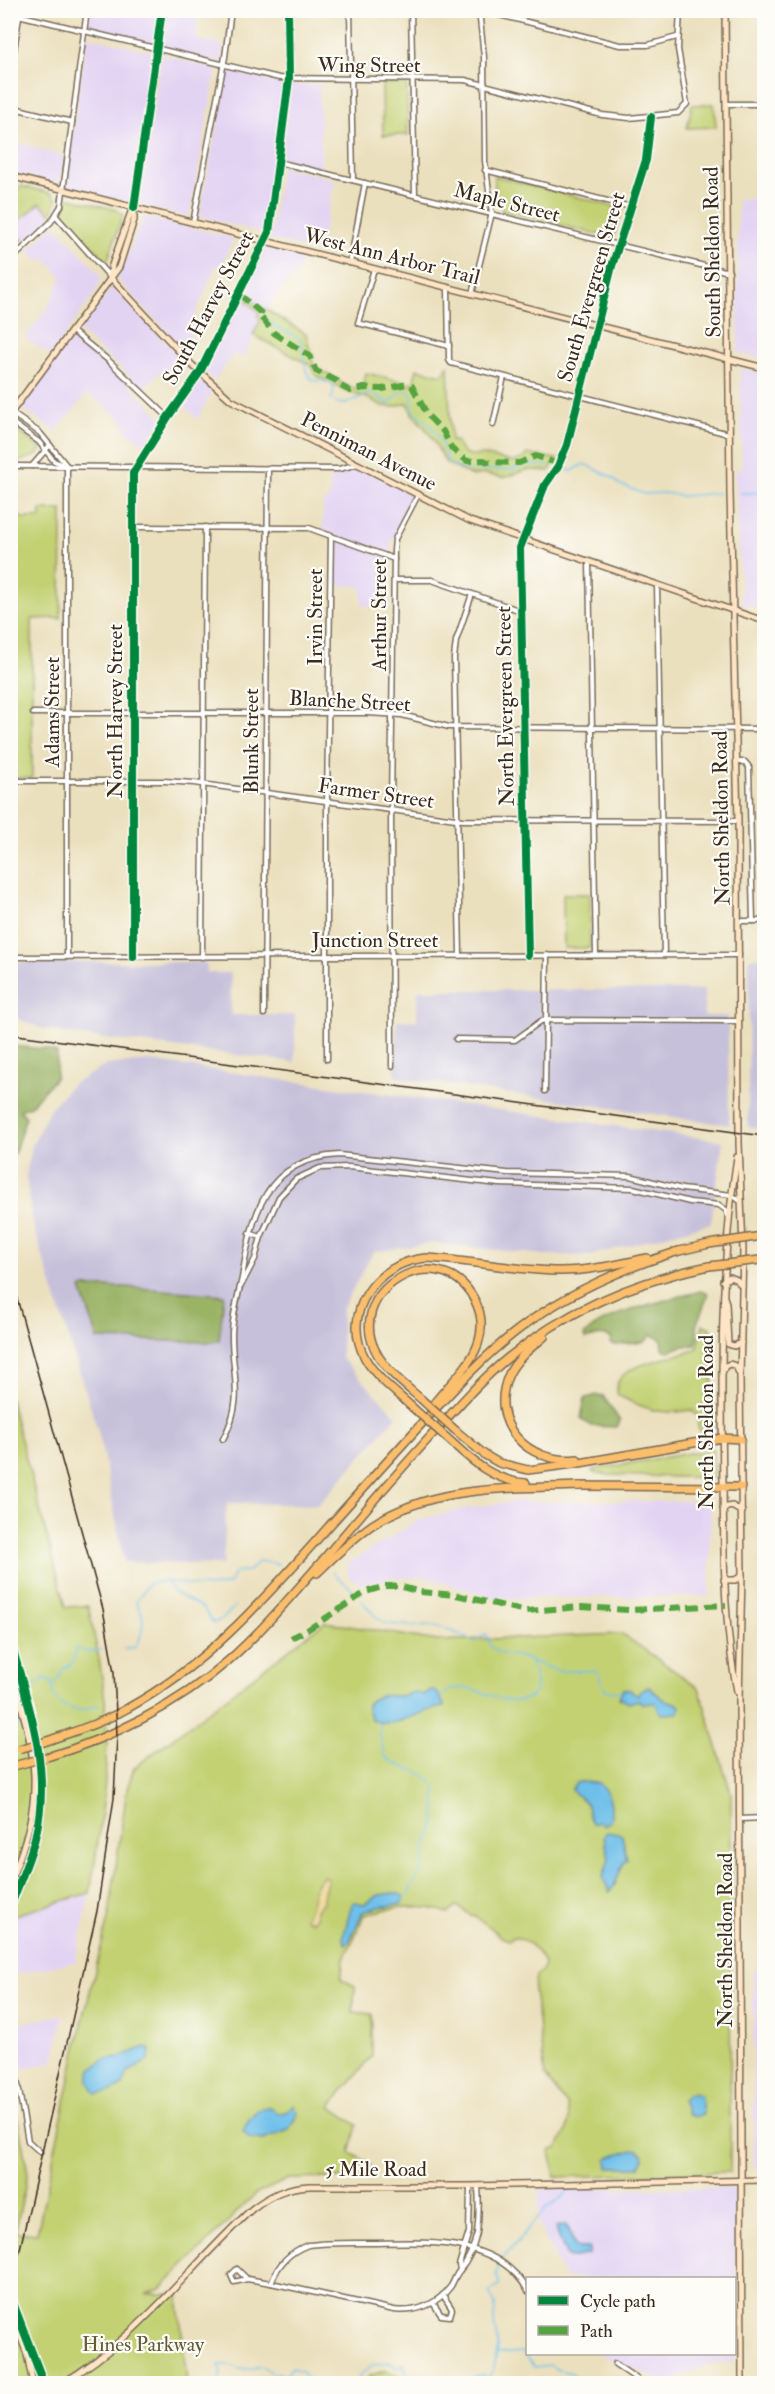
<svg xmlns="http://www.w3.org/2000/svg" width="775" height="2394" viewBox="0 0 775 2394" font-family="'IM FELL Double Pica',serif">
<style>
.built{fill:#e3d3f3}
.industrial{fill:#c6c0da}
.green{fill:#c3d173;stroke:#7f7e48;stroke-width:1.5}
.forest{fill:#9ab365;stroke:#6a6e42;stroke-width:1.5}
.sand{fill:#eeda9e;stroke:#94825e;stroke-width:1.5}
.water{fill:#6ebfea;stroke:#547484;stroke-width:1.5}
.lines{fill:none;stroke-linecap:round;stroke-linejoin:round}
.stream{stroke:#6ebfea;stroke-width:1.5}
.street-casing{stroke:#796a56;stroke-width:7}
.secondary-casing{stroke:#796a56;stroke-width:8}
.highway-casing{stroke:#796a56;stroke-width:10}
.street{stroke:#fff;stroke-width:4}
.secondary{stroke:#fde5c5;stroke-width:5}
.highway{stroke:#fabe6d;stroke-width:7}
.rail{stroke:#3b2a1e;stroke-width:1.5}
.highway-bridge-casing{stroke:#796a56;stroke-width:10;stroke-linecap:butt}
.highway-bridge{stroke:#fabe6d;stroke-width:7}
.quiet{stroke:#54a441;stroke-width:6;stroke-dasharray:12 6;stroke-linecap:butt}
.cycleway-casing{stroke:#fdfcf7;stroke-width:11}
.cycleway{stroke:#00873e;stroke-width:8}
.labels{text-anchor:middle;stroke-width:4.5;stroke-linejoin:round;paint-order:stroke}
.street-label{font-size:21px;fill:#3b2a1e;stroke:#fdfcf7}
.park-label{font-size:21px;fill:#645c38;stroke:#fdfcf7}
</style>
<rect width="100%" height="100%" fill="#fdfcf7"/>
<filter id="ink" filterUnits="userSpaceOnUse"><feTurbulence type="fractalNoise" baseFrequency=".0167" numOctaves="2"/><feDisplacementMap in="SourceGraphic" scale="12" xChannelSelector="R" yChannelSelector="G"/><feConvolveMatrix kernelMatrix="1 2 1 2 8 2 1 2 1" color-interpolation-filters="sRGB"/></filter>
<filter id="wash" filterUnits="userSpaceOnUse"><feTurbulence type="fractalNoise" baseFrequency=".008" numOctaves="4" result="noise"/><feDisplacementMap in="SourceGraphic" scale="24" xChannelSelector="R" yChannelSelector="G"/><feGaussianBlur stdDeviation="1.35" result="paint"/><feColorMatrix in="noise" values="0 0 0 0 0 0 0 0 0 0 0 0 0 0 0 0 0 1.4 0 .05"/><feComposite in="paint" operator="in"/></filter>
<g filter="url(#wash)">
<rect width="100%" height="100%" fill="#ebe0bd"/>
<g class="built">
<path d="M165,10L198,11L196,39L223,45L222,63L161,47Z"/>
<path d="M90,11H159L154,40L148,44L91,30L88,26Z"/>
<path d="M87,36L152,52L131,199L125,202L66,187Z"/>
<path d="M161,55L217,68L189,217L140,205Z"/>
<path d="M228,71L279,83L283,89L262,233L199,216Z"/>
<path d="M319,84L321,170L281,161L291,85Z"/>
<path d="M10,141L64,156L61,179L54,184L11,173Z"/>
<path d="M281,167L335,179L319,252L270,239Z"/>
<path d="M738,199H764V359L738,353Z"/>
<path d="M41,203L52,216L25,242L12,227Z"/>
<path d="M144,217L234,238L221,265L215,267L193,320L203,325L181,346L117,279Z"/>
<path d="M54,224L102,276L95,293L50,355L25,338L50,304L62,277L45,258L40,263L28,250Z"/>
<path d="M266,247L304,255L297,273L275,295L267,311L242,295Z"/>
<path d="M112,287L189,366L172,382L161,371L143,388L79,331Z"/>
<path d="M241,297L259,312L261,319L243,358L234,353L214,381L204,370Z"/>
<path d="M73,337L116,371L163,419L145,444L125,431L123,421L87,393L56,432L20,407Z"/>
<path d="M740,368L764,375V610L742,603L735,470L742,469Z"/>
<path d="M202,381L213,388L198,419L181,403Z"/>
<path d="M363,469L414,496L391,543L390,606H362L361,586L333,585V544L336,535L323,529V502H326L330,495V474Z"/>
<path d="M687,1501L711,1506L709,1596L496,1598L425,1577L391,1578L362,1584L350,1578L347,1572L349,1563L418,1520L469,1508L509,1502Z"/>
<path d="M90,1893L75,1962L11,1975V1916Z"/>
<path d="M753,1969H764V2169H754Z"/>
<path d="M63,2015L54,2062L11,2071V2025Z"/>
<path d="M728,2188L734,2190L736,2197L735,2362H714L669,2382L596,2354H734V2278H565L539,2226V2189Z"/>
</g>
<g class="industrial">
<path d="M764,957V1128L748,1127L749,958Z"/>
<path d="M11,962H206L207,973H231V1015H295V1062L74,1035L40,1028L11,1016Z"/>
<path d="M418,990H704V1016H728L729,1125L395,1077L397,1020L417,1021Z"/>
<path d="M149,1061L723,1141L711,1223L590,1256L543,1255L434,1243L373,1252L342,1309L341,1358L397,1416L318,1505L227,1503L223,1565L124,1562L99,1434L32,1222L26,1176L32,1145L49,1110L72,1084L107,1065Z"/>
</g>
<g class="green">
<path d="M382,84H407L408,135H383Z"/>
<path d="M714,104L716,127L687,128L692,105Z"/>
<path d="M494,176L620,208L622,211L613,238L503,211L496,193Z"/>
<path d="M21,186L51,193L57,200L51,214L40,203L12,227L23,240L11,252V196Z"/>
<path d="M71,198L117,210L123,215L107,262L63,214L67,199Z"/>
<path d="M242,295L306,334L314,367L340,381V383L355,389L363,386L366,373L413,384L417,369L442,375L448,366L451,441H456L462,452L472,456L483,455L513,462L525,458L527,454L557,459L549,471L527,470L503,478L485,474L472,476L446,463L430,434L412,413L408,403L392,407L383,406L365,397L351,393L315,375L310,365L253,335L261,319L257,316L259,312L241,297Z"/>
<path d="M11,426L41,449L37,455L15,463L13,471H11Z"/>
<path d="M10,472H15L16,510L21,518H41V510H62L61,618L32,619V778H11Z"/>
<path d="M563,894H590V948H564Z"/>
<path d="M703,1325L711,1328L713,1426L711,1430L700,1431L698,1427V1416L691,1410C663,1416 643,1409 618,1395C606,1363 679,1358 697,1349Z"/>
<path d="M10,1399L66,1607L88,1606C95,1638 102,1669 105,1701C111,1766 100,1829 90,1893L11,1916Z"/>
<path d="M713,1449L714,1478L609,1475L592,1472L593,1470Z"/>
<path d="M325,1622L437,1641L622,1634L699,1688L731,1793L730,2172L555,2177L550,2151L558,2148L567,2130L569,2119L567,2105L545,2076L534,1990L536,1976L542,1971L544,1963C538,1951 528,1940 514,1937L509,1940L501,1937L483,1922L457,1906L449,1913C420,1904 390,1906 363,1916L359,1928L344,1958L341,1979L355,1986L353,2012L372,2014V2056L340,2094L331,2107L357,2125L350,2153L369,2163L371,2167L369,2177L289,2179L254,2195L161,2289L146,2294H178L187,2383H11L10,2081L28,2173L15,2232L37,2234L80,2032L109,1915L127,1789L134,1768Z"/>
<path d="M386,2370L410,2381L412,2383H365L369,2376Z"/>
</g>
<g class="forest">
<path d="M11,1046L46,1049L57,1053L56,1077L30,1106L20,1110L26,1117L14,1154L11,1155Z"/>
<path d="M85,1287H125L224,1295L219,1340L213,1342L98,1339L81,1289Z"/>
<path d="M701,1291L707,1292L708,1295L696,1326L698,1336L695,1345C690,1346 684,1345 680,1347C672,1350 670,1354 662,1348L661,1339L651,1335L645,1342L615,1345L610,1343L611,1338C602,1333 595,1336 586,1339L584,1336C600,1313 673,1299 701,1291Z"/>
<path d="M598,1395L603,1396L620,1421L617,1427L591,1426L581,1418L585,1398Z"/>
</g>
<path class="sand" d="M324,1876L328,1878C327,1886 322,1892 323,1902L316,1910V1917L313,1921L306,1919L305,1917C316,1904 309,1886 324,1876Z"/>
<g class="water">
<path d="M649,1687L663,1699L678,1704L680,1707L678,1713L661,1714L655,1703L642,1704L638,1700L629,1703L619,1698L623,1689L630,1690L638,1695L640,1690Z"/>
<path d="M432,1690L436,1691L445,1706L444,1707C419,1709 395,1732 371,1719L367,1710V1705C376,1692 387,1696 400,1696C405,1696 411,1693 415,1692L422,1695Z"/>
<path d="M580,1782L598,1783C611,1793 613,1806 610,1821L604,1825L600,1822L592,1824L589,1818L587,1804L571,1790L576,1783Z"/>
<path d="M607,1832L622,1835L627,1860L624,1862L614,1886L609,1892L603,1877L609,1859L604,1836Z"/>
<path d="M393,1893H399L404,1897L402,1904L379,1907L363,1912L349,1942L345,1944L343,1938L352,1904L355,1902L364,1904L379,1895Z"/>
<path d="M145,2047L150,2049L149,2060L128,2072L123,2086L109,2092L96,2094L88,2080L91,2069L105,2059L120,2057Z"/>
<path d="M694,2092L701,2097L703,2114L694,2117L688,2114L682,2100L688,2094Z"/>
<path d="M294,2105L298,2113L289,2130L263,2140L249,2138L243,2131C248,2119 256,2106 270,2107L278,2113L286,2112Z"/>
<path d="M636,2149L643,2154L644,2159L639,2167H608L607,2159L610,2157Z"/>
<path d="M565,2225C573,2230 570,2242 577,2248H589V2254L572,2258L567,2257L556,2230V2227Z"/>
</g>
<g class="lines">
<g class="stream">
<path d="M263,314C276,333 284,328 300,339C304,346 303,375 313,380C318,382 327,381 332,382L334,390L331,399L334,402L343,404L372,393L389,404L402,391L411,392L413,410C423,419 433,427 440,439C449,455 438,463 466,470"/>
<path d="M564,465L571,472L582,465H587L613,478L619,484L644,494L665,493L683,496L719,493"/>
<path d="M470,470H512L527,464L548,466"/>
<path d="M741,493H764"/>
<path d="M332,1572L355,1592"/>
<path d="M168,1583L173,1592L203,1608L213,1623L223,1619L235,1606"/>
<path d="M362,1601L373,1614L386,1624L420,1626C434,1621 461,1635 474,1642L486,1634L490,1645"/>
<path d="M491,1647L501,1654L518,1656L558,1671H598L602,1684L607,1691L621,1692"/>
<path d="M123,1648H134C142,1639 144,1626 142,1615C142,1611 137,1606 136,1602L148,1584C174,1576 201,1593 229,1584L235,1572L249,1571L259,1561L278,1564"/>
<path d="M27,1683L31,1682L36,1686L44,1678L52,1683"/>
<path d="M440,1697C468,1670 496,1712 528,1698C533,1696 535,1694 536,1688C537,1679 532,1669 531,1661"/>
<path d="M11,1698L21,1730"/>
<path d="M100,1705C92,1705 85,1713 76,1710C70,1709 69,1705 62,1706L53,1695V1684L57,1681L63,1669C78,1662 72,1661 76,1648L85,1652L101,1650"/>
<path d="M381,1723L380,1736L385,1757L396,1764L423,1774L431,1781L436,1791L435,1822L424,1852L423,1867L404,1901H401"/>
<path d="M501,2261L546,2208L563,2197L570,2189"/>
<path d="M497,2354L523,2352L534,2367L550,2365L558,2370L572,2373L577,2382L596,2380L597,2384"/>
<path d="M206,2384L219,2381L222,2372L219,2365H232C240,2373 252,2368 263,2366L273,2374L280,2373L285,2376L292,2367L303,2373L307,2380L304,2384"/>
<path d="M319,2384L330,2381V2384"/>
<path d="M361,2384L359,2376L373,2365L391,2362L397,2368L403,2365L407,2374L415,2376L422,2384"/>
<path d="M469,2384L468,2380L483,2374L487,2379L493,2371L498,2347L494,2321L495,2304L489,2292L500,2285L496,2275L499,2264"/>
</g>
</g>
</g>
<g filter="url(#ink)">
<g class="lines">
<g class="street-casing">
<g id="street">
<path d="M350,10L353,180"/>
<path d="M411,10L415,195"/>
<path d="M10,13L279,78L465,80L602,115L629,118L678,113L687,104L678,49L680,10"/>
<path d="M10,78L20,10"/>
<path d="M726,104H764"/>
<path d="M10,107L72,122"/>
<path d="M278,162L729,272"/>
<path d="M485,170L631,207"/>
<path d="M56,216L110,277"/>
<path d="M193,223L225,57L231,10"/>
<path d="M10,261L51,222L61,206L87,10"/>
<path d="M350,263L365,183"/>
<path d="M374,269L358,323L449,346"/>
<path d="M448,288L449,360L451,363L729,434"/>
<path d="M472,294L492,213L485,161L484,57L479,10L620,45H648L677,37"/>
<path d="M72,331L108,360L168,417"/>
<path d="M10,412L40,433L67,466"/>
<path d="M10,421L39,442L54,461L64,465"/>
<path d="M493,425L504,377"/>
<path d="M18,466L339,469L358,464"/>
<path d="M32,466L50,445"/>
<path d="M133,527L309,528L394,559"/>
<path d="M589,562L596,955"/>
<path d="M394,580H432L521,611"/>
<path d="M657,585L664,955"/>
<path d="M33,713H366L402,715L449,727L764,729"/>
<path d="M737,762H745L749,767L753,921"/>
<path d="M10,781H164L194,783L463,820L738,821"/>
<path d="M739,921H764"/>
<path d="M460,955L454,658L456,641L472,594"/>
<path d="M528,955L520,548L545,485L558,466L567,445L612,266L646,160L651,117"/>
<path d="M10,957L739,955"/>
<path d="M67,957V466"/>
<path d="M133,957V473L168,417L200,372"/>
<path d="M202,957L205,527"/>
<path d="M264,1014L268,468"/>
<path d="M456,1039L515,1040L541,1021L546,1020L739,1021"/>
<path d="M327,1059V801L331,535"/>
<path d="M392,1066L391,810L394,550L395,539L418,495"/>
<path d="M545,1091L547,955"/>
<path d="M249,1233L261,1237"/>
<path d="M241,1286L255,1259L261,1237L279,1197L296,1179L320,1168L349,1167L499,1184L633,1188L690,1202L719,1205L726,1210L728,1216"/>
<path d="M223,1439C246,1397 231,1375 232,1332C233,1313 238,1296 242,1278C252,1215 264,1159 339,1155L507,1173L630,1176L682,1189L732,1195L740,1201"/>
<path d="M740,1819L764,1818"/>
<path d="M10,2066L15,2068L28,2141L40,2152"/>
<path d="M460,2270L459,2265L469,2232L470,2186"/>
<path d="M247,2279L237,2269L231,2275L234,2282L247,2279L271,2283L394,2310C416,2313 438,2304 451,2286C454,2281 456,2274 460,2270C469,2260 474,2246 477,2233C479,2218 479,2201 478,2186"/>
<path d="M271,2283C278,2264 289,2252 308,2245C331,2242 355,2243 378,2243C430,2242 499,2238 528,2291"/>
<path d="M433,2303L441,2315L450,2316L452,2309L443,2295"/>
<path d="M615,2364L644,2384"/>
</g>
</g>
<g class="secondary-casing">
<g id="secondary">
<path d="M725,10L730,493L738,821L739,1143L743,1250L740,1377L742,1576L739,1700L742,2384"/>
<path d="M10,176L764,368"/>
<path d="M110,277L191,364L231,400L470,521L764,621"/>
<path d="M110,277L112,265L136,198L162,10"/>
<path d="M200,372L269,232L289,79L288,10"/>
<path d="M10,414L119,267L134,220V210"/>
<path d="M737,1157C720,1265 721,1373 723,1483C724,1553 723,1623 737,1691"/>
<path d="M723,1281L730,1277L737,1280L742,1286"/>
<path d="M724,1297L726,1303L728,1344L734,1346L741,1343"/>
<path d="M722,1373L725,1366L730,1364L736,1366L739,1373"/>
<path d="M723,1508L732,1506L742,1512"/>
<path d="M724,1580H735L742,1576"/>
<path d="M10,1669C37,1756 47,1795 10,1882"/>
<path d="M10,2309L27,2354L33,2384"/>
<path d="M61,2384C137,2340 189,2267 252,2209C270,2195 287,2187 309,2186H470L764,2180"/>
</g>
</g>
<g class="highway-casing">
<g id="highway">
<path d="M675,1252L709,1244"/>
<path d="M544,1337C531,1348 517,1358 509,1374C487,1423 528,1465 577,1459"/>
<path d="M421,1399C407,1387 390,1374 379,1357C338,1292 439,1233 474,1299C482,1313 483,1329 478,1344C469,1369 447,1385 432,1406"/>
<path d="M413,1408C397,1393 376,1378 365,1358C340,1312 377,1262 426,1258C470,1260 515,1271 560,1271C590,1271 618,1264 647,1258"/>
<path d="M455,1430L485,1455L499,1463L528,1470L574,1464L722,1438L741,1439"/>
<path d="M447,1438C471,1460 492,1481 526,1483"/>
<path d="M576,1486L741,1487"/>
<path d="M317,1573C335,1556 352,1539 372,1525C436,1484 508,1489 580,1486"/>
<path d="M44,1742C73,1732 102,1723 128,1708C203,1667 258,1606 314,1543C347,1506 380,1469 414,1432C446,1398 476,1363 514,1333C562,1295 621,1269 679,1251"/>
<path d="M47,1757C112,1738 178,1705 229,1660C263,1630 292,1595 322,1561C357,1519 393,1478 429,1438C455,1410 479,1381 509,1357C567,1310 636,1281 709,1266"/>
<path d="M10,1767L21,1764"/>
</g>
</g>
<use href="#street" class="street"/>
<use href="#secondary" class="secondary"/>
<use href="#highway" class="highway"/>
<g class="rail">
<path d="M10,1034L764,1136"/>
<path d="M10,1273L103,1609L114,1673L117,1735L114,1798L97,1911L10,2293"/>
</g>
<g class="highway-bridge-casing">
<g id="highway-bridge">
<path d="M709,1244L762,1236"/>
<path d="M709,1266L760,1260"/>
<path d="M421,1399L455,1430"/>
<path d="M413,1408L447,1438"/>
<path d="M19,1749L44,1742"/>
<path d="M21,1764L47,1757"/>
</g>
</g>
<use href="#highway-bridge" class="highway-bridge"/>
<g class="quiet">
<path d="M239,294L261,313L259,315L274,333L310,356L316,371L337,381L341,386L350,391L364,388L382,389L408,384L412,386L428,416L443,431L452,449L467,461L484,460L488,462L519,463L536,456L553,462"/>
<path d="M291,1638L307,1630L366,1592L385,1586H398L421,1592L456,1595L526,1611L582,1607L629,1610L726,1605"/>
</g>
<g class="cycleway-casing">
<g id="cycleway">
<path d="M134,208L162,10"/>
<path d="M528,955L520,548L545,485L558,466L567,445L612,266L646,160L651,117"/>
<path d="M133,957V473L168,417L200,372L269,232L289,79L288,10"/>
<path d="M10,1631L11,1644C30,1708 52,1772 35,1838C29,1862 18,1885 10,1908"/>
<path d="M10,2295L44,2384"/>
</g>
</g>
<use href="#cycleway" class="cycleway"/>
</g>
</g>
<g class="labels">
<g class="street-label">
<text x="369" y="72">Wing Street</text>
<text transform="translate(507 202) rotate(14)" y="7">Maple Street</text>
<text transform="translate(712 252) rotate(-91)" y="7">South Sheldon Road</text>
<text transform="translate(392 256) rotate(14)" y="7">West Ann Arbor Trail</text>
<text transform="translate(591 287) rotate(-74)" y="7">South Evergreen Street</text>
<text transform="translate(208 308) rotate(-62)" y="7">South Harvey Street</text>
<text transform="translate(369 451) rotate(27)" y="7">Penniman Avenue</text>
<text transform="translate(379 615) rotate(-90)" y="7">Arthur Street</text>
<text transform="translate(315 617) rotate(-90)" y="7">Irvin Street</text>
<text transform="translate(350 701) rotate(3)" y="7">Blanche Street</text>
<text transform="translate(505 706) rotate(-91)" y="7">North Evergreen Street</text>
<text transform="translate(115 711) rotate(-90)" y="7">North Harvey Street</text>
<text transform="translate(52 712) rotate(-90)" y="7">Adams Street</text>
<text transform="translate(251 741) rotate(-90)" y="7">Blunk Street</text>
<text transform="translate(376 793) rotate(8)" y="7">Farmer Street</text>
<text transform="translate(721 818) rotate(-91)" y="7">North Sheldon Road</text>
<text x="375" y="947">Junction Street</text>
<text transform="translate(706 1422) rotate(-90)" y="7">North Sheldon Road</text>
<text transform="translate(725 1940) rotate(-90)" y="7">North Sheldon Road</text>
<text x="376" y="2176">5 Mile Road</text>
</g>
<g class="park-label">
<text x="143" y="2351">Hines Parkway</text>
</g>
</g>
<rect width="775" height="2394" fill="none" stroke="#fdfcf7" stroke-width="36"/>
<rect x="526" y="2277" width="210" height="78" fill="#fdfcf7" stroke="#afa8a0" stroke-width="1.5"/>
<rect x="538" y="2296" width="30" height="9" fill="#00873e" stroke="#afa8a0" stroke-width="1.5"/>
<text x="580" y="2307" font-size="18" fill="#3b2a1e">Cycle path</text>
<rect x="538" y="2326" width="30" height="9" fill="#54a441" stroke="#afa8a0" stroke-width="1.5"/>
<text x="580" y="2337" font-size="18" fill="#3b2a1e">Path</text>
</svg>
